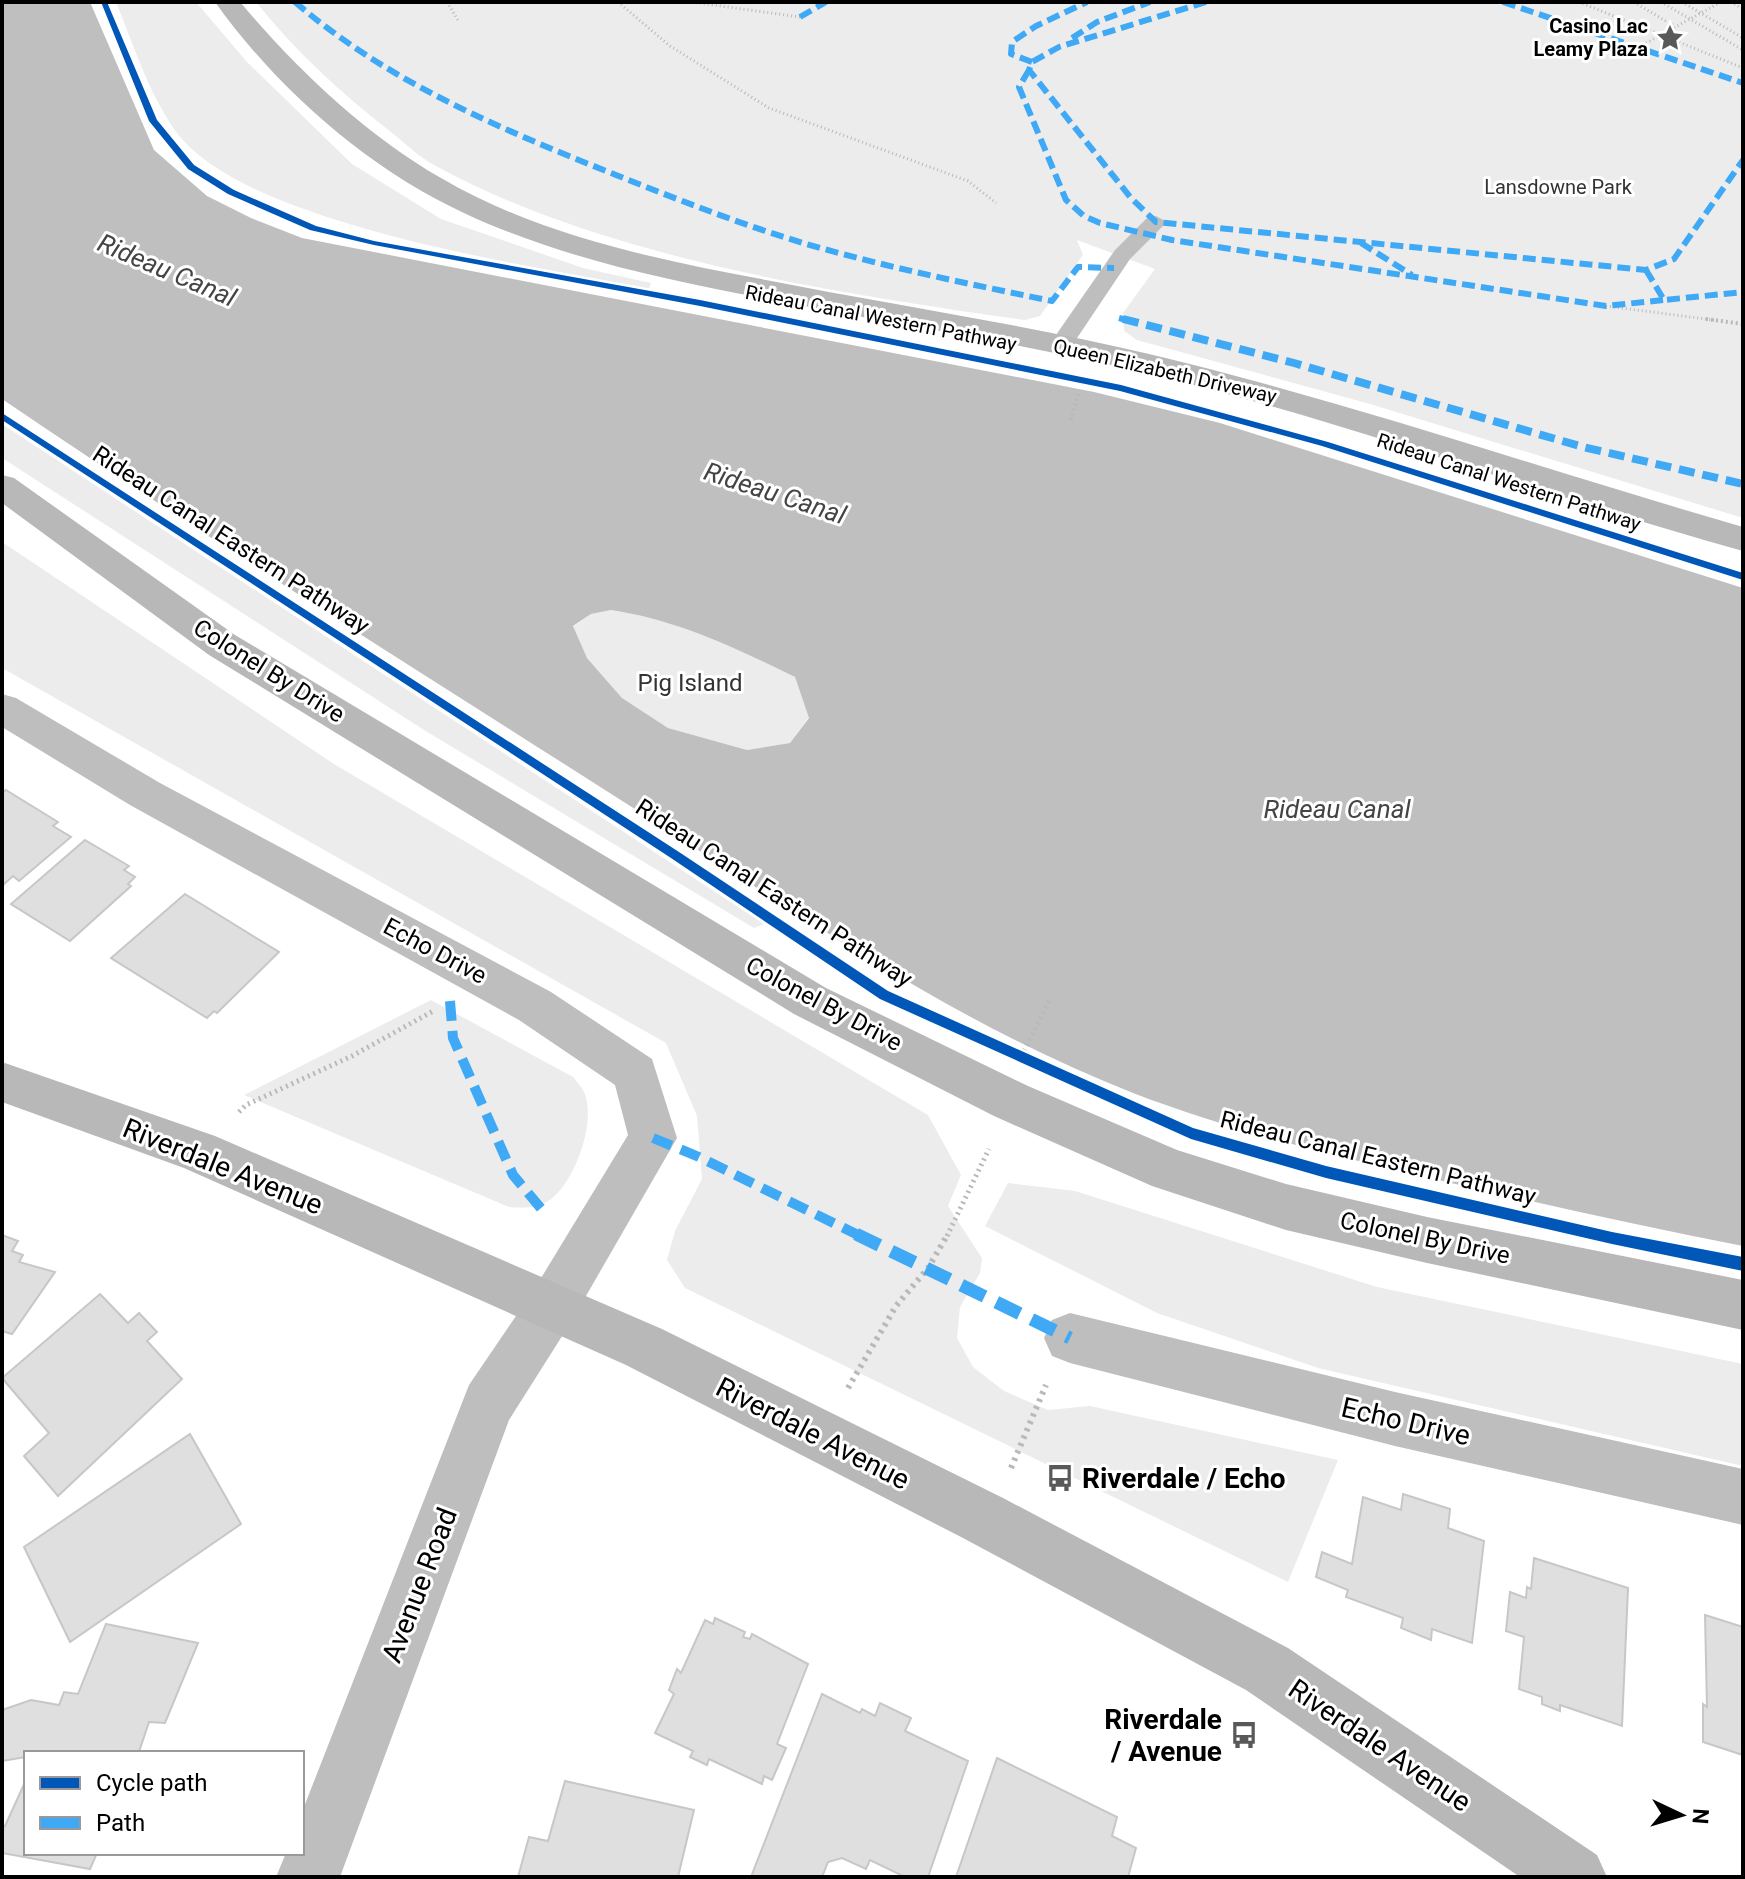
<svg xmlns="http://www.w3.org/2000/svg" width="1745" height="1879" viewBox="0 0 1745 1879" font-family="Roboto,sans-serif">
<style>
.green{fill:#ececec}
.water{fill:#bfbfbf;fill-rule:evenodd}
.building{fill:#dfdfdf;stroke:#c7c7c7;stroke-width:2}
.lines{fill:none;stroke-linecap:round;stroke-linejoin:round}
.path-far3{stroke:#b9b9b9;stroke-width:3;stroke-dasharray:1 3;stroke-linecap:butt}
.path-far2{stroke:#b9b9b9;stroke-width:4;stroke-dasharray:2 3;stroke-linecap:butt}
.path-far1{stroke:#b9b9b9;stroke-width:5;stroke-dasharray:2 4;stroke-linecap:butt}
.path{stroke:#b9b9b9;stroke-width:6;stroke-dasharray:3 5;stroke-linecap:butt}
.lane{fill:#bebebe;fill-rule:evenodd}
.street{fill:#bebebe;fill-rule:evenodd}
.secondary{fill:#b8b8b8;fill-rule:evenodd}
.quiet-far3{stroke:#3fa9f5;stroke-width:6;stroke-dasharray:13 6;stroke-linecap:butt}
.quiet-far2{stroke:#3fa9f5;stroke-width:8;stroke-dasharray:16 8;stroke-linecap:butt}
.quiet-far1{stroke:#3fa9f5;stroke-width:10;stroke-dasharray:20 10;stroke-linecap:butt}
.quiet{stroke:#3fa9f5;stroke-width:13;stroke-dasharray:26 13;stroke-linecap:butt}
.cycleway-casing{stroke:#fff;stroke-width:5}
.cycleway{fill:#0057b8;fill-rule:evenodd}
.labels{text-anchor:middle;stroke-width:6;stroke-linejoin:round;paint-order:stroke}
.far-poi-label{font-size:20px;font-weight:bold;fill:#000;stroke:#fff;text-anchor:end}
.far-park-label{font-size:20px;fill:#333;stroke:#fff}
.far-street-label{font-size:20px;fill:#000;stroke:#fff}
.street-label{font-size:24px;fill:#000;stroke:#fff}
.park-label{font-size:24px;fill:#333;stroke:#fff}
.water-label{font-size:26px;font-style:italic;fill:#444;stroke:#fff}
.near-street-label{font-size:28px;fill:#000;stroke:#fff}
.near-poi-label{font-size:28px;font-weight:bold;fill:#000;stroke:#fff;text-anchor:start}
</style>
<rect width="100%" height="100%" fill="#fff"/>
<g class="green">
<path d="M116,2H196L247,62L352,164L441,219L583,268L651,283L649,289C535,266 240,225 174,129C148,91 133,44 116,2Z"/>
<path d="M256,2H1743V518L1370,404L1137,340L1124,331L1123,313L1155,269L1077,240L1083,255L1040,316L1025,320C835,293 603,258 434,165C419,157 405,143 391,132C341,93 295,51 256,2Z"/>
<path d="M2,424L764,924L754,928L424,730L2,458Z"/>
<path d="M2,542L334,764L928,1115L961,1175L948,1206L982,1258L980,1273L960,1307L957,1338L973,1367L1004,1391L1048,1410L1090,1406L1338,1460L1288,1582L685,1288L667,1260L675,1231L702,1179L697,1116L666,1043L2,668Z"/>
<path d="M611,610C677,620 736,648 795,677L809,717L790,743L747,750L668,728L622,698L587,658L573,627L591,614Z"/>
<path d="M431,1000L573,1077C577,1082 582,1087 584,1092C597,1121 575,1181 551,1199C539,1209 524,1208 509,1207L244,1095Z"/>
<path d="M1008,1183L1075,1191L1377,1287L1743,1364V1466L1318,1368L1157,1313L985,1226Z"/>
</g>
<path class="water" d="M2,2H90L154,150L207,196L251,218L302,238L1094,392L1220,423L1743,588V1246C1649,1228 1557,1207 1464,1186C1353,1160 1240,1134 1133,1093C956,1024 797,913 638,811C425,675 211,541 2,399ZM611,610C677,620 736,648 795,677L809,718L790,743L747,750L668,728L622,698L587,658L573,626L591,614Z"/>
<g class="building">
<path d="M6,790L58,822L53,826L71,837L19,881L13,876L3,885L2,793Z"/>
<path d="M85,840L129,866L124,870L135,877L128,884L131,886L70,941L11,904Z"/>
<path d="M185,894L279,952L217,1013L214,1011L207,1018L111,958Z"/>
<path d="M2,1235L18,1241L12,1251L23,1255L19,1262L55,1272L12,1334L2,1331Z"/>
<path d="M100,1294L128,1323L139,1313L157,1332L147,1341L182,1379L58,1496L24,1456L49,1433L2,1378Z"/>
<path d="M190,1434L241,1524L70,1642L24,1547Z"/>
<path d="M1403,1494L1450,1509L1448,1528L1484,1541L1472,1643L1432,1629L1431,1640L1401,1628L1403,1618L1346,1597L1348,1590L1316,1577L1322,1552L1352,1564L1363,1497L1401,1510Z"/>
<path d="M1534,1558L1628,1588L1622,1726L1560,1705V1711L1542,1704V1697L1519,1689L1524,1637L1506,1631L1510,1592L1526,1598L1527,1587L1531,1589Z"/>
<path d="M1705,1615L1743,1627V1755L1703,1742V1704L1707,1707Z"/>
<path d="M715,1618L745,1632L743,1637L750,1639L752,1634L808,1664L777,1744L786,1748L772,1780L764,1776L762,1784L709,1759L707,1765L690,1757L693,1751L655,1733L674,1694L669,1690L677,1669L681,1673L705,1620L713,1624Z"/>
<path d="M106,1624L198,1643L165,1723L149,1722L139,1752L145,1753H26V1757L2,1761V1710L31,1700L59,1705L64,1692L78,1694Z"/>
<path d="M822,1694L860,1713L862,1709L875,1716L880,1703L911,1718L905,1731L968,1761L928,1877H905L870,1860L866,1869L842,1858L828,1862L822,1877H751Z"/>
<path d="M997,1758L1117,1817L1112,1836L1136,1848L1128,1877H956Z"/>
<path d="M26,1780V1853H97L90,1869L2,1853V1827L5,1826Z"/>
<path d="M565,1781L694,1810L678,1877H518L529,1837L548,1841Z"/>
</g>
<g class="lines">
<g class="path-far3">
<path d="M447,2L459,22"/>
<path d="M618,2L670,46L769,108L968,181L996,203"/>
<path d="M692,2L800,17"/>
<path d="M1579,2L1743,68"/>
<path d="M1634,2L1674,26"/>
<path d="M1661,2L1743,50"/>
<path d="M1682,2L1743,38"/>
<path d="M1731,2L1743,9"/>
<path d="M1639,47L1721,2"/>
<path d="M1606,306L1721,321"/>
</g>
<g class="path-far2">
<path d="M1706,319L1743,324"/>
<path d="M1071,420L1079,391"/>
</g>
<g class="path-far1">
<path d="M1024,1051L1051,998"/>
<path d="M239,1112L246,1105L352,1056L435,1010"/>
<path d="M947,1236L989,1149"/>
</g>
<g class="path">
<path d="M848,1388L896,1306L928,1268L948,1234"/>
<path d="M1011,1468L1046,1385"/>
</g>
<path class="lane" d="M1156,216L1167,222L1130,259L1069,350H1053L1049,345L1115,250L1148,217Z"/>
<g class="street">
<path d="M2,694L16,698L160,783L551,992L652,1059L677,1138L571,1322L509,1420L340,1877H276L286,1853H302V1812L469,1385L535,1288L628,1135L615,1085L519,1020L130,805L2,727Z"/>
<path d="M1070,1313L1395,1392L1743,1469V1525L1395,1446L1070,1363L1052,1356L1044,1338L1052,1320Z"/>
</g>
<g class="secondary">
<path d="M215,2H240C298,70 363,133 441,178C540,236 655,259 766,280C893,305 1022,324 1149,354C1350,402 1545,470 1743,527V551C1551,498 1363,427 1170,379C1035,345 898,325 762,298C662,279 559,257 466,214C368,169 278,90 215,2Z"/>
<path d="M2,475L14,478L235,635L826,988L1028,1086L1177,1150L1286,1184L1427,1217L1743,1280V1330L1427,1263L1286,1230L1152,1186L994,1116L794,1014L209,655L2,503Z"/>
<path d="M2,1062L215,1136L662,1329L1003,1498L1288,1648L1597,1855L1607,1877H1520L1246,1690L963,1538L626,1365L184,1168L2,1102Z"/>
</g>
<g class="quiet-far3">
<path d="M295,2C380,75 478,119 581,161C654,190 727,220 803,243C885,267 969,284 1052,301L1078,267L1114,268"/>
<path d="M1206,2L1059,47L1032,62L1029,70L1131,198L1156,222L1646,270L1674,259L1743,160"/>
<path d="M1503,2L1743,83"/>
<path d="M800,17L826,2"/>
<path d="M1072,38L1097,22L1150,2"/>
<path d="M1032,62L1011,54L1012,42L1036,26L1087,2"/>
<path d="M1029,70L1019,87L1066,200L1084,216L1100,223L1172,240L1606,306L1664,300"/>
<path d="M1361,243L1412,275"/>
<path d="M1646,270L1664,300L1743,292"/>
<path d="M1119,318L1131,321"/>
</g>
<path class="quiet-far2" d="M1123,319L1294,363L1583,447L1743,484"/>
<g class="quiet-far1">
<path d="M450,1001L453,1038L513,1175L544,1212"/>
<path d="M653,1138L699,1157L860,1236"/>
</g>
<path class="quiet" d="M856,1234L1070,1338"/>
<g class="cycleway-casing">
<g id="cycleway">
<path d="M101,2H107L157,120L194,165L234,190L316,226L374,241L700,300L1121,385L1328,442L1743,573V580L1322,446L1120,391L700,306L374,245L310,230L228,194L188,169L149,121Z"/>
<path d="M2,413L679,852L888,991L1193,1128L1326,1166L1612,1232L1743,1257V1271L1612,1244L1326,1178L1191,1139L880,999L671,858L2,420Z"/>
</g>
</g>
<use href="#cycleway" class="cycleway"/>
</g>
<defs>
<g id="sight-bare" transform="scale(2.16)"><path d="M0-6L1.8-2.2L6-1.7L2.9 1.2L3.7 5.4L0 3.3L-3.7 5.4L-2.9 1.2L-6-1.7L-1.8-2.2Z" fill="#595959" stroke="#fff" stroke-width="2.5" paint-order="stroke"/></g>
<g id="bus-bare" transform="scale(2.16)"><path d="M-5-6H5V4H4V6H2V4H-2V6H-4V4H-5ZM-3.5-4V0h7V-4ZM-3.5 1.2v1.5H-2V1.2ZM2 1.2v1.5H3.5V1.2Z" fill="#595959" stroke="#fff" stroke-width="2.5" paint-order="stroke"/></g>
</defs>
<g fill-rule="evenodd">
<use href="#sight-bare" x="1670" y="38"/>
<use href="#bus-bare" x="1060" y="1478"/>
<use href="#bus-bare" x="1244" y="1735"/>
</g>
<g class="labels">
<g class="far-poi-label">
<text x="1648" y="33">Casino Lac<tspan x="1648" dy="23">Leamy Plaza</tspan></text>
</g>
<g class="far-park-label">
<text x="1558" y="194">Lansdowne Park</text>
</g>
<g class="far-street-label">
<text transform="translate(881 318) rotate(11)" y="7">Rideau Canal Western Pathway</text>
<text transform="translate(1165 371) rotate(13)" y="7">Queen Elizabeth Driveway</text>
<text transform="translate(1509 482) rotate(18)" y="7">Rideau Canal Western Pathway</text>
</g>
<g class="street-label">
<text transform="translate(231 540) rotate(33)" y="8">Rideau Canal Eastern Pathway</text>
<text transform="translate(269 671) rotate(32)" y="8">Colonel By Drive</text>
<text transform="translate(774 893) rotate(33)" y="8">Rideau Canal Eastern Pathway</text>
<text transform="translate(435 951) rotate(28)" y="8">Echo Drive</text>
<text transform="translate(824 1004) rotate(28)" y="8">Colonel By Drive</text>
<text transform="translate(1378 1158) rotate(14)" y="8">Rideau Canal Eastern Pathway</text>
<text transform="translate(1425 1238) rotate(12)" y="8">Colonel By Drive</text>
</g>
<g class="park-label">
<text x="690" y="691">Pig Island</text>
</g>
<g class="water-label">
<text transform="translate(167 270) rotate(23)" y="9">Rideau Canal</text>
<text transform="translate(775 493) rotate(18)" y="9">Rideau Canal</text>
<text x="1337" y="818">Rideau Canal</text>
</g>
<g class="near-street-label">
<text transform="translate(223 1166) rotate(22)" y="10">Riverdale Avenue</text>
<text transform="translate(1406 1421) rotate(13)" y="10">Echo Drive</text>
<text transform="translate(813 1433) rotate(27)" y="10">Riverdale Avenue</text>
<text transform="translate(419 1585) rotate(-69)" y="10">Avenue Road</text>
<text transform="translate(1380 1745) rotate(34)" y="10">Riverdale Avenue</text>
</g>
<g class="near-poi-label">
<text x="1082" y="1488">Riverdale / Echo</text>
<text x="1222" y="1729" text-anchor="end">Riverdale<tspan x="1222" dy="32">/ Avenue</tspan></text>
</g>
</g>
<rect width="1745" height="1879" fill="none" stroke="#000000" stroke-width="8"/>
<rect x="24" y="1751" width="280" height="104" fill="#ffffff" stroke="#999999" stroke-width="2"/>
<rect x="40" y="1777" width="40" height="12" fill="#0057b8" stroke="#999999" stroke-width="2"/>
<text x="96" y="1791" font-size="24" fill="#000000">Cycle path</text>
<rect x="40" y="1817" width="40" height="12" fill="#3fa9f5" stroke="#999999" stroke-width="2"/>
<text x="96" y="1831" font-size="24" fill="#000000">Path</text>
<g transform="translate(1681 1815) rotate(94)" stroke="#ffffff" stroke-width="6" paint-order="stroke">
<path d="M0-6L14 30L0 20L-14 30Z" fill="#000000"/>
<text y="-12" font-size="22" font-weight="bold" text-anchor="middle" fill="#000000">N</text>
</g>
</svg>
